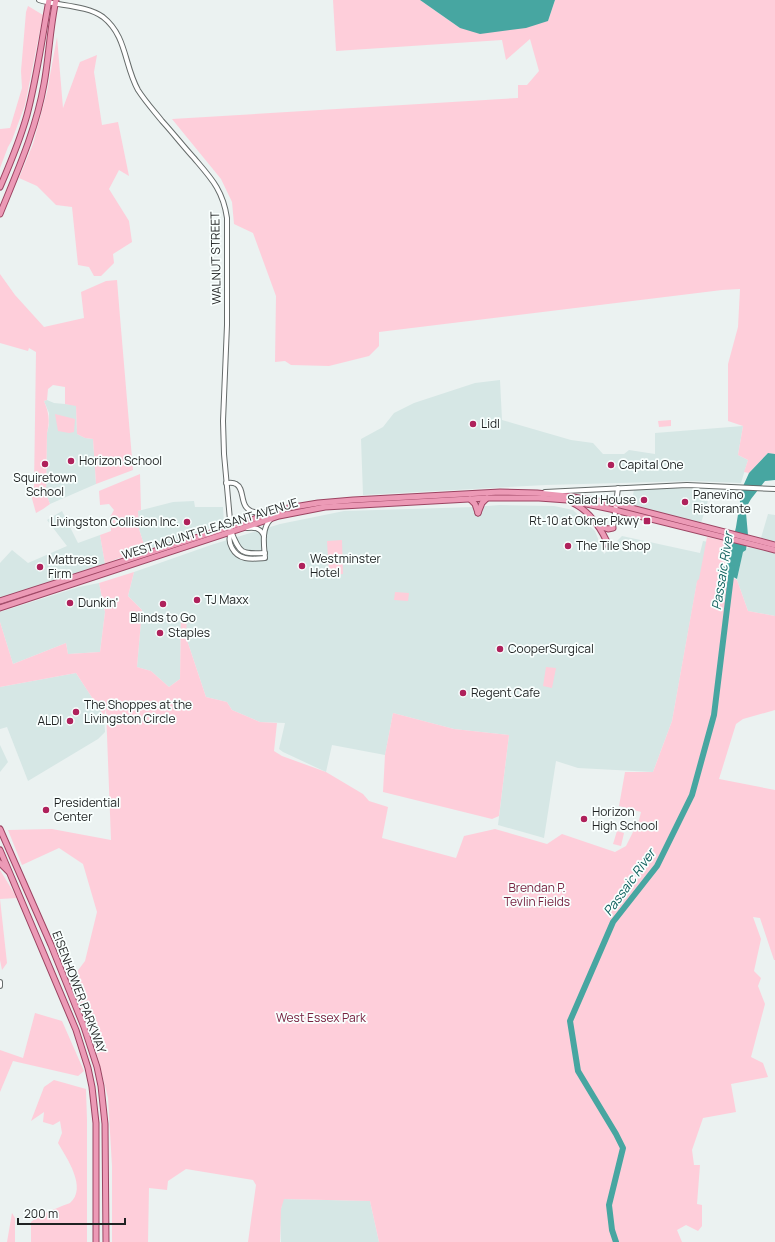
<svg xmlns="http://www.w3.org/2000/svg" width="775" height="1242" viewBox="0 0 775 1242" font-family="Manrope,sans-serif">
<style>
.built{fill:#d6e7e5}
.green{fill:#feceda}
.water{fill:#47a6a1}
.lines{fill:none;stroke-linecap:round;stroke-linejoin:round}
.river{stroke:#47a6a1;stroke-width:6}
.minor-casing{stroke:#656b6a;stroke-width:6}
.major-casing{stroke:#9c4462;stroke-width:7}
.minor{stroke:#fff;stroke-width:4}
.major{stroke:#ec9ab6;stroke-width:5}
.poi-dot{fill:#af215b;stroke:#f9fffe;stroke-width:1.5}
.labels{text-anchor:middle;stroke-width:3.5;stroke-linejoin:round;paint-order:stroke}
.street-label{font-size:12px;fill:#1f2222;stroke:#f9fffe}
.poi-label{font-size:12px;fill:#1f2222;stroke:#f9fffe;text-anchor:start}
.park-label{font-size:12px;fill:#782442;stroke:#f9fffe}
.water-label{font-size:13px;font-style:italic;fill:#0e5f5c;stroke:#f9fffe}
</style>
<rect width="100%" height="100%" fill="#ebf2f1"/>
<g class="built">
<path d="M500,380L502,420L571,440L593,443L603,454H624L629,450L655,454V433L743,426L738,455L748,460L741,483L693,481L546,485L363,495L361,439L383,427L394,413L414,403L475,383Z"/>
<path d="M47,400L54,403L76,405L77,434L85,438L93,439L96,484L50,504L46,493L47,433L49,425V413L44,401Z"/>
<path d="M674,488L711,491L701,523L631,505L634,490Z"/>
<path d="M194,501L195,507H223L224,523L146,551L139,529L138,511L173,502Z"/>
<path d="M500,505L554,506L573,510L595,531L604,554L622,536L700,553L703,541L726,545L722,571L697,582L672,721L653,772L578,768L556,761L544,838L498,825L509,735L454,729L393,713L385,755L332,745L326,772L283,752L279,749L285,723L260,722L232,710L227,702L206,697L186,637L181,613L180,679L169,687L151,671L137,667L142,610L128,596L134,572L211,545L280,524L344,511L474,507Z"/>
<path d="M62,511L78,543L100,535L105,564L0,600V563L12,550L28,563L67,546L47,520Z"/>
<path d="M768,514L775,515V542L761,538Z"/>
<path d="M749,547L775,553V616L748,611L737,580L743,551Z"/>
<path d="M99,583L105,612L100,652L68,654L66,643L13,664L0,622V612L79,587Z"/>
<path d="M76,673L104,716L105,732L98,739L28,781L7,727L0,729V687Z"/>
<path d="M0,745L8,762L0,772Z"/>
<path d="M283,1199L370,1201L379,1242H281L280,1213Z"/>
</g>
<g class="green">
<path d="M333,0H420L460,28L548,21L555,0H775V454L768,453L749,473L744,472L748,460L738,455L743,426L728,421V364L738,327L740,289L722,290L379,332V346L369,356L329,366L291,365L285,361L275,362L276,296L253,233L234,224L232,202L221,179L172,119L518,98V85H527L539,71L530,39L506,60L502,40L336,51Z"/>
<path d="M28,6L43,15L25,105L12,140L8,147L0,168V129L10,128L22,88L21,71L26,12Z"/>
<path d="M57,37L63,108L80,62L97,55L94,72L102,125L118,122L129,176L119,170L109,189L129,221L132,242L113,254L114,263L101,276H94L89,267L78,265L72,207L56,205L37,186L19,178L33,144L47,92Z"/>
<path d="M0,274L15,295L44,327L84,318L81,292L106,281L117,280L120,317L133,470L96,484L93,439L85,438L77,434L76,406L65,404V387L53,385L48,389L47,400L44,401C49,413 50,421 47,433L46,493L50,504L43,509L36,513L31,495L34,486L36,352L29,348L28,351L0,343Z"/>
<path d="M55,414L75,419L74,432L69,433L58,431Z"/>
<path d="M671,420V426L659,427L658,421Z"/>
<path d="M140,474L141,510L138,511L139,529L146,551L119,558L105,564L100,535L111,531L110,517L114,510L109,504L100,505L99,491Z"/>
<path d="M707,537L730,542L723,572L737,580L748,611L775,616V710L743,719L736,724L719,779L775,790V960H774L760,918L753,917L761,939L754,971L761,978L758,986L765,1004L751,1057L763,1063L768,1077L731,1084L736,1112L703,1118L692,1150L694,1165H700L697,1204L702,1205V1226L698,1231L686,1225L677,1230L682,1242H379L370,1201L284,1199L281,1209L280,1242H248L256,1185L253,1180L186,1169L168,1181L167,1190L149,1188L148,1242H112V1166L108,1098L92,1034L70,981L85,961L97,912L83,864L59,848L22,865L8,830L52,829L111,840L106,709L104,716L76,673L0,687V622L13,664L66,643L68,654L100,652L105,612L99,583L134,572L128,596L142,610L137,667L151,671L169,687L180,679L181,613H187L186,637L206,697L227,702L232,710L260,722L277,723L274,751L282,756L326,772L363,794L369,801L388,807L382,838L456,858L464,836L495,829L547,844L562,834L615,852L626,846L639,820L641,812L619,806L625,772H653L672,721L697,581L699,579Z"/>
<path d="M342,540L343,574L329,575L327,541Z"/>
<path d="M395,592L409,593L408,601L394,600Z"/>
<path d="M546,667L556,668L552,688L543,686Z"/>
<path d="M393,713L454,729L509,735L499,816L492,819L383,792L385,755Z"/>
<path d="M617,831L624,833L621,846L613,844Z"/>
<path d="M0,870L17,898L0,899L7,963L2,970L0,960Z"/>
<path d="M35,1013L62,1021L84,1071L78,1076L13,1061L0,1092V1050L23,1058Z"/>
<path d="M54,1080L86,1089L87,1120V1242H31V1222C40,1214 51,1211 62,1206C64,1205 68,1204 70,1203C88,1188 66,1157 58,1143L62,1133L60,1121L53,1125L43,1122L44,1112L31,1121L44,1087Z"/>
<path d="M12,1213L15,1218V1242H7Z"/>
</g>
<g class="water">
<path d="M420,0H555L548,21L526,28L480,34L460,28Z"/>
<path d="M768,453L775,454V480L765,481L751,499L747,506L746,513L748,535L746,550L743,552L737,579L722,571L723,567L728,562L736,527L740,502L739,495L749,473Z"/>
</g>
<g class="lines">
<path class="river" d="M616,1242L612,1230L609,1205L623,1148L616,1134L578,1071L570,1021L613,922L657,866L692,795L714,715L732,568"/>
<g class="minor-casing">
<g id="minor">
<path d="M39,0C58,6 87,5 103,17C127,36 124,65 138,90C145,101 154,111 162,121C173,133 183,146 194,158C211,178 223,190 227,218V325L223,421L224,454L231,531C240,554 241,554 265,553"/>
<path d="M226,483C229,483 233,482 236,484C246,489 238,508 254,512C261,514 268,512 274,511"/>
<path d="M545,492L687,485L775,489"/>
<path d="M247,528C255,527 261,528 264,536"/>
<path d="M613,528L618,488"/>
<path d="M231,532C229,537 229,543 232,548C239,561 252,559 265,558C264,546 261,528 271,519"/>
<path d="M0,982V986"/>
</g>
</g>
<g class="major-casing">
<g id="major">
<path d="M0,187C10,164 20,140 27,115C37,77 42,38 49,0"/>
<path d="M0,214C17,172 36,130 44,84C49,57 50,27 56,0"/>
<path d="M470,499L475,504L478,513"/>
<path d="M573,503C590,511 603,531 609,547"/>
<path d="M478,513L482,503L487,498"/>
<path d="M599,526L608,529L613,528"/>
<path d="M0,601L288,508L318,503L353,500L500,492L537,493L567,496L616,504L775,545"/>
<path d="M0,608L279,516L325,507L487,498H539L567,500L615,510L775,550"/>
<path d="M0,829L51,945L84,1027L97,1067L101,1086L105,1124L106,1242"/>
<path d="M0,850L76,1030L88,1068L92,1087L96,1123V1242"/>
<path d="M0,863L8,871"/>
</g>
</g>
<use href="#minor" class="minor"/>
<use href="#major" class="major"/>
</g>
<g class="poi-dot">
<circle cx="473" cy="424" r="4"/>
<circle cx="71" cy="461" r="4"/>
<circle cx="45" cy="464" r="4"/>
<circle cx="611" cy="465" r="4"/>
<circle cx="644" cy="500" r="4"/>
<circle cx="685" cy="502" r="4"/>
<rect x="643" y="517" width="8" height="8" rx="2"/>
<circle cx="187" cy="522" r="4"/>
<circle cx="568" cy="546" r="4"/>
<circle cx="302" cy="566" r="4"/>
<circle cx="40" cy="567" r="4"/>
<circle cx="197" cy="600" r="4"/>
<circle cx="70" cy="603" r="4"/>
<circle cx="163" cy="604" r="4"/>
<circle cx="160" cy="633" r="4"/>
<circle cx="500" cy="649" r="4"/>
<circle cx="463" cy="693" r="4"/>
<circle cx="76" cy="712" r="4"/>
<circle cx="70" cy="721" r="4"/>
<circle cx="46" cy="810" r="4"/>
<circle cx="584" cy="819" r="4"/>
</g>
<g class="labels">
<g class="street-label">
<text transform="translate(216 258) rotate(-91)" y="4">WALNUT STREET</text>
<text transform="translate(210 529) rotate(-17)" y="4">WEST MOUNT PLEASANT AVENUE</text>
<text transform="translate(79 992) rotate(69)" y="4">EISENHOWER PARKWAY</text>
</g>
<g class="poi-label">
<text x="481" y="428">Lidl</text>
<text x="79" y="465">Horizon School</text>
<text x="619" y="469">Capital One</text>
<text x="45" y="482" text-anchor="middle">Squiretown<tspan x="45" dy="14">School</tspan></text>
<text x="693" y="499">Panevino<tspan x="693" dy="14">Ristorante</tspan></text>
<text x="636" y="504" text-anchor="end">Salad House</text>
<text x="639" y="525" text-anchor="end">Rt-10 at Okner Pkwy</text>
<text x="179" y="526" text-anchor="end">Livingston Collision Inc.</text>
<text x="576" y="550">The Tile Shop</text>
<text x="310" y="563">Westminster<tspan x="310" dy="14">Hotel</tspan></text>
<text x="48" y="564">Mattress<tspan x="48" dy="14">Firm</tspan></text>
<text x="205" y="604">TJ Maxx</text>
<text x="78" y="607">Dunkin'</text>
<text x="163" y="622" text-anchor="middle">Blinds to Go</text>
<text x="168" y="637">Staples</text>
<text x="508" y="653">CooperSurgical</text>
<text x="471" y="697">Regent Cafe</text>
<text x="84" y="709">The Shoppes at the<tspan x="84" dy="14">Livingston Circle</tspan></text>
<text x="62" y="725" text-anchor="end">ALDI</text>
<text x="54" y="807">Presidential<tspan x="54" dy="14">Center</tspan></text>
<text x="592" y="816">Horizon<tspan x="592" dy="14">High School</tspan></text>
</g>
<g class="park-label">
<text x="537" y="892">Brendan P.<tspan x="537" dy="14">Tevlin Fields</tspan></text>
<text x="321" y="1022">West Essex Park</text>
</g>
<g class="water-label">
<text transform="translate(722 571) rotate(-81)" y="5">Passaic River</text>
<text transform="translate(629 882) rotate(-54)" y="5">Passaic River</text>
</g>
</g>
<path d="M18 1218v6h107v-6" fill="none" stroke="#1f2222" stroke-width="2"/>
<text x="24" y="1218" font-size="12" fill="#1f2222" stroke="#f9fffe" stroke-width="3" paint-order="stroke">200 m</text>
</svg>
